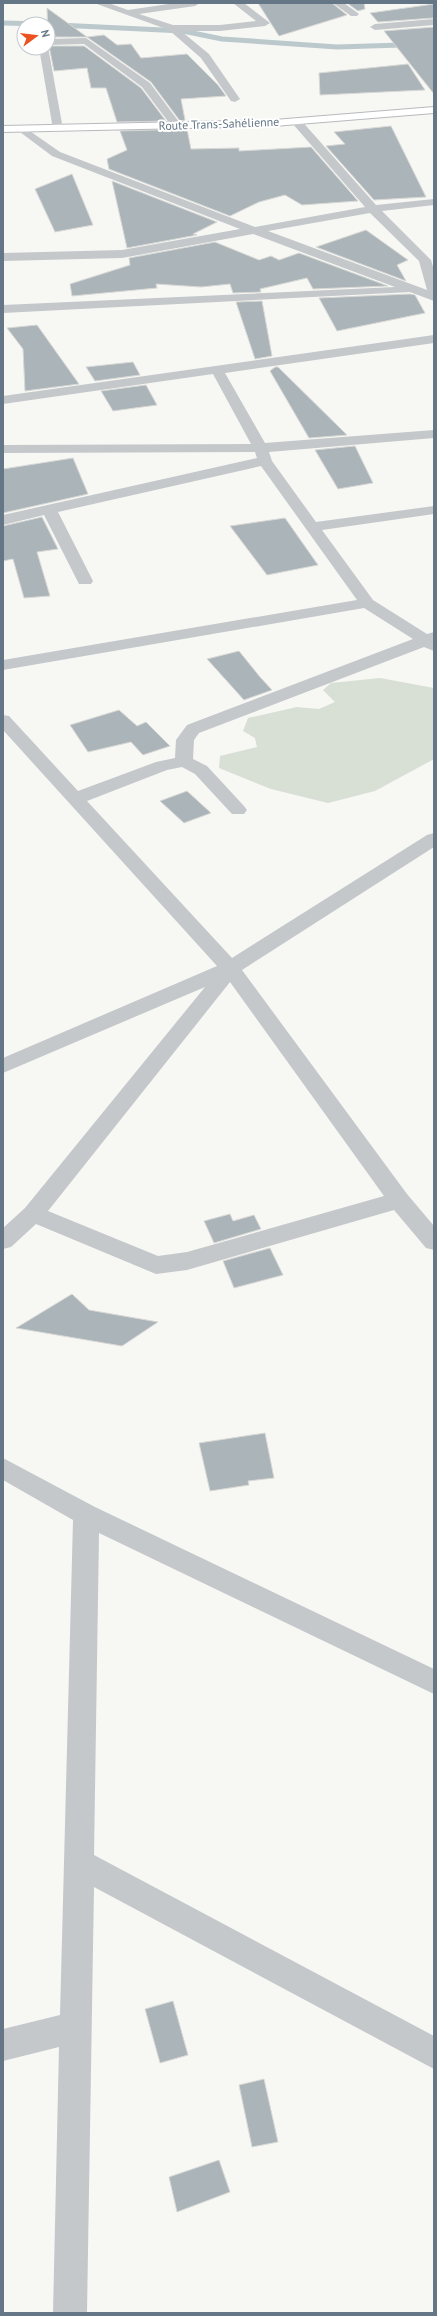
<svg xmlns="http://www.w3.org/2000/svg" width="437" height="2316" viewBox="0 0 437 2316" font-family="'PT Sans',sans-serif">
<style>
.green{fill:#d8dfd5}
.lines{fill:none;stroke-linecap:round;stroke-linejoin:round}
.stream{stroke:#bbc8cc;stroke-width:5}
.building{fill:#abb4b9;stroke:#d9d9d6}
.highway-casing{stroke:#b7babd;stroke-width:2}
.street{fill:#c4c8cb;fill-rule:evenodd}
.highway{fill:#fff;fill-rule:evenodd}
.labels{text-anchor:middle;stroke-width:4;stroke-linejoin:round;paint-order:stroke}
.far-street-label{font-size:12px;fill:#657786;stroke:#fff}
</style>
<rect width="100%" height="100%" fill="#f7f7f4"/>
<path class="green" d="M380,678L434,688V759L375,791L328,803L271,789L219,768L220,756L257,747L255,738L243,731L248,718L297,707L319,709L335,702L323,690L331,683Z"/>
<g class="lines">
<g class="stream">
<path d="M3,23L47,24"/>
<path d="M58,25L183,31L222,39L337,47L434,44"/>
</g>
</g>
<g class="building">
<path d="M258,3H332L347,15L279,36Z"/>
<path d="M347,3H364L365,9L358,11Z"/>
<path d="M434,4V18L378,22L370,13Z"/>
<path d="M47,8L87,37L104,35L117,45L131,44L141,58L187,54L218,85L226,96L181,99L185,120L180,121L151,82L87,37H48Z"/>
<path d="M434,27V94L384,31Z"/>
<path d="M49,46H84L141,88L166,121L117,122L106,88H91L87,68L54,71Z"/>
<path d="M408,64L425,90L320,95L319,73Z"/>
<path d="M391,126L426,197L374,200L326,146L345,144L334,132Z"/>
<path d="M187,129L191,149L239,148V151L311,147L358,201L302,205L285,195L259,202L230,216L109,169L107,159L127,150L120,131Z"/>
<path d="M72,174L93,225L55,232L35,189Z"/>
<path d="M112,181L217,222L193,234L197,235L127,248Z"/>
<path d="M366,230L408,260L397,265L406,281L316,247Z"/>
<path d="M215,242L259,260L271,256L279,260L299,253L388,286L313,289L307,278L260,289L261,292L233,293L230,284L201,287L156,284L157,288L72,296L70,284L130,265L129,258Z"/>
<path d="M410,294L415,295L425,313L337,331L319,298Z"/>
<path d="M262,301L272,356L255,359L236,302Z"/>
<path d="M37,325L79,384L25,391L23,349L7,328Z"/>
<path d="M133,362L140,375L95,381L86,367Z"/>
<path d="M275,367H278L347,435L309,438L270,371Z"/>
<path d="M146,385L157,405L113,411L101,391Z"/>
<path d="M355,446L373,483L338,489L315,450Z"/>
<path d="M73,458L88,494L3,513V469Z"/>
<path d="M42,517L58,549L37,552L50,596L24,598L13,559L3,561V526Z"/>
<path d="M285,518L318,565L267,575L230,526Z"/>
<path d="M239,651L260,677L272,690L244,700L207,659Z"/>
<path d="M119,710L137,726L146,722L170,746L143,755L131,742L88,752L70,725Z"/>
<path d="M187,791L211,813L184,823L160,801Z"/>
<path d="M230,1214L233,1221L254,1215L261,1229L214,1243L204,1221Z"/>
<path d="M270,1248L283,1275L234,1288L223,1261Z"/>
<path d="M72,1294L89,1310L158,1322L122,1346L16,1328Z"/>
<path d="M265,1433L274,1478L248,1481L249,1485L210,1491L199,1443Z"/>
<path d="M173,2001L188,2055L160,2063L145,2009Z"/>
<path d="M264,2079L278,2142L252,2147L239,2085Z"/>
<path d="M219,2160L230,2192L177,2212L169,2177Z"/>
</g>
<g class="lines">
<g class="highway-casing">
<path id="highway" d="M434,107V113L274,126L3,132V126L274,120Z"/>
</g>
<g class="street">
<path d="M94,3H108L128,10L175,3H200L195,6L139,14L173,25H220L256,21L233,3H244L270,23L265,26L220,31H181L209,54L240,99L235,102L231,101L201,58L169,30Z"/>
<path d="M333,3H344L359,14L357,16H351Z"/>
<path d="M434,19V25L375,30L370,27L375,24Z"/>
<path d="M86,38L150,83L182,126L181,128H173L142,87L84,44L48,45V39Z"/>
<path d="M48,47L63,129L58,132L53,129L39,48Z"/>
<path d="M296,118L300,119L376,205L434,199V205L382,211L431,260L434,270V301L410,292L3,313V305L395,287L253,234L122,258L3,261V253L122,250L240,229L52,156L20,132V128L24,127L60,152L255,227L365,207L292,123V119ZM370,213L419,261L427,290L268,231Z"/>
<path d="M434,335V343L225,373L265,443L434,430V438L269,452L272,461L316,522L434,506V514L322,530L373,600L427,634L434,632V651L424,647L199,733L194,740L193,759L207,766L244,806L247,810L244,814H232L195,774L182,767L167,770L87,801L232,958L427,835L434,833V847L242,970L407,1194L434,1226V1250L426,1248L394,1210L187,1270L156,1274L36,1224L11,1247L3,1249V1228L25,1208L205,987L3,1073V1058L217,966L3,730V715L9,716L78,791L156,762L175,758L176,740L187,725L413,639L364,608L3,670V660L357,600L261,466L58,512L93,581L91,584H79L44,515L3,525V515L257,458L255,452L3,453V445L251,444L213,374L3,404V396ZM230,982L384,1196L187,1252L158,1256L48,1211Z"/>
<path d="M3,1458L95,1507L434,1669V1694L99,1533L94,1855L434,2036V2069L94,1887L87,2313H53L59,2047L3,2061V2029L60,2015L73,1520L3,1480Z"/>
</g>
<use href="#highway" class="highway"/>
</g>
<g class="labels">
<g class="far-street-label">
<text transform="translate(219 124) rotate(-2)" y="4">Route Trans-Sahélienne</text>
</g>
</g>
<rect width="437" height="2316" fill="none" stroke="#657786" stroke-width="8"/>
<g transform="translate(36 36) rotate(75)"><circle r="19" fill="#ffffff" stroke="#c1c9cf"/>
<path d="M0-3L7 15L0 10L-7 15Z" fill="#ec521f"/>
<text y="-6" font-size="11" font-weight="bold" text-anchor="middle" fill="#657786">N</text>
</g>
</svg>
